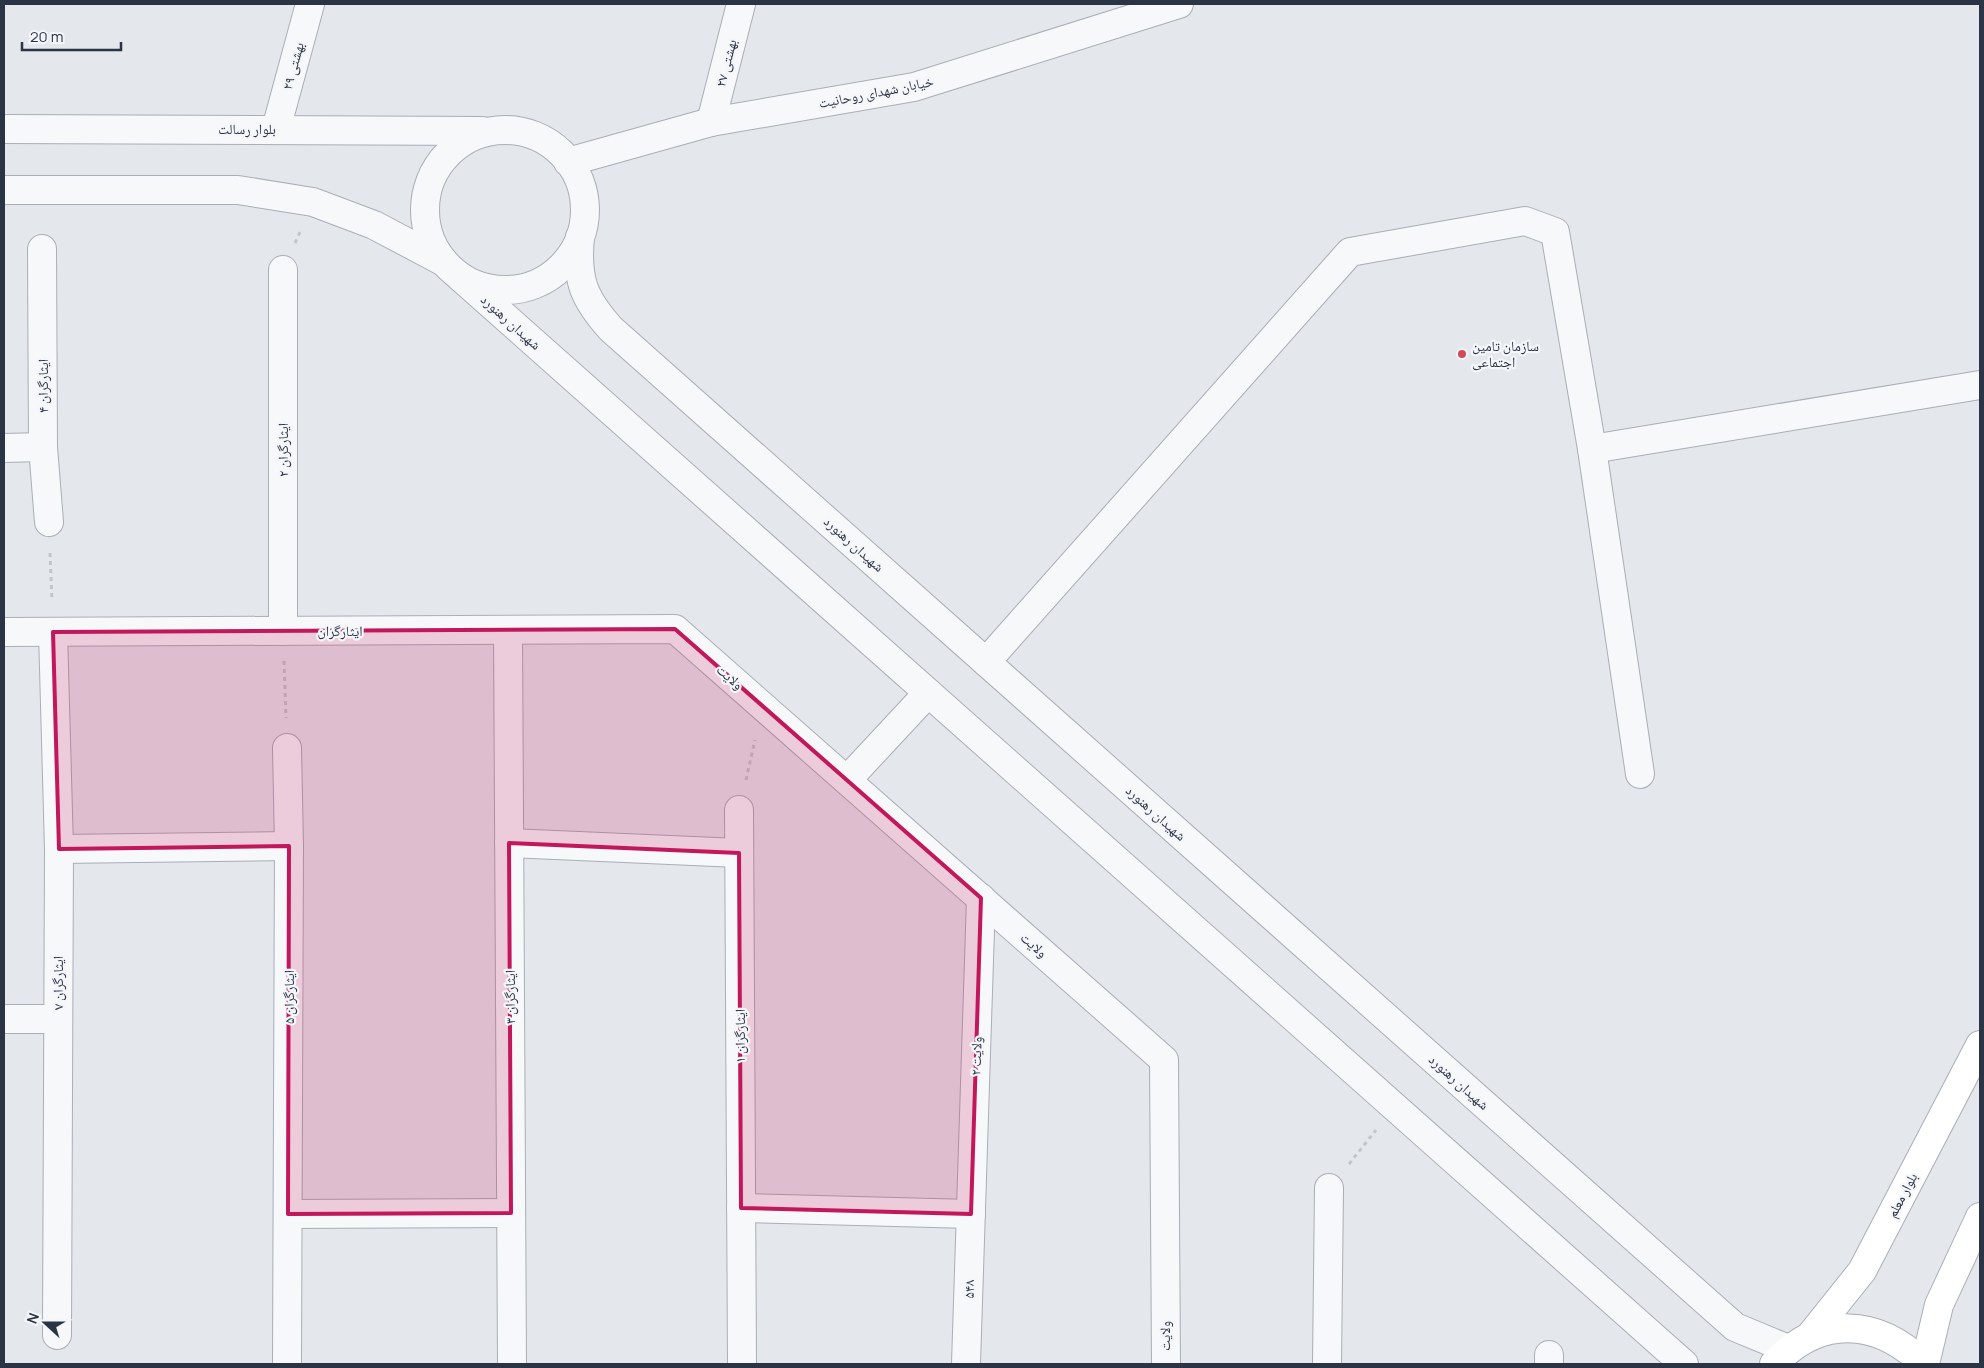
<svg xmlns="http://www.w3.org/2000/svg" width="1984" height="1368" viewBox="0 0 1984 1368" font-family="Manrope,'Noto Naskh Arabic',sans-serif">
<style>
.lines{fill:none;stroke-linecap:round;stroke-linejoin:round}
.minor-casing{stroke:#a9aeb7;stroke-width:30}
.tertiary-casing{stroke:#a9aeb7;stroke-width:30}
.secondary-casing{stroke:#a9aeb7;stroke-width:30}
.path{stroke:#c2c5cb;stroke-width:3;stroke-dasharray:4 4;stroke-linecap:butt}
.minor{stroke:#f7f8fa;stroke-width:28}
.tertiary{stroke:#f7f8fa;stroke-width:28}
.secondary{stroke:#fff;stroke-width:28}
.marked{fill:#c2185b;fill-opacity:0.2;stroke:#c2185b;stroke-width:4;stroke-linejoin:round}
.poi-dot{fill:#d1495b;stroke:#f4f6f9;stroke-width:2}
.labels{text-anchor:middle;stroke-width:4.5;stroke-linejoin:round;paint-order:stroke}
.street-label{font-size:14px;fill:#2b3445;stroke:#f4f6f9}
.poi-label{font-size:14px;fill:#2b3445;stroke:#f4f6f9;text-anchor:start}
</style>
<rect width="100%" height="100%" fill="#e4e7ec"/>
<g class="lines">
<g class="minor-casing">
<g id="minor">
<path d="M711,122L741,4"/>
<path d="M276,129L310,4"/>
<path d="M42,249L43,447L49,522"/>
<path d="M4,448L43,447"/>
<path d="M1592,449L1980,385"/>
<path d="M508,630L512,1364"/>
<path d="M283,631V270"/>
<path d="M4,632L675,629L1164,1060L1166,1364"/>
<path d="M53,632L59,849L57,1335"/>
<path d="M986,662L1350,252L1525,221L1555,232L1592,449L1640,774"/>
<path d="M287,748L289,846L287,1364"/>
<path d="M847,780L928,693"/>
<path d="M739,810L742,1364"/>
<path d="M509,843L739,853"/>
<path d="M59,849L289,846"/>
<path d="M4,1019H58"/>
<path d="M741,1208L971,1214"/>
<path d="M288,1214L511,1213"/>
<path d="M1549,1355V1364"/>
<path d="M966,1364L981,898"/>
<path d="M1327,1364L1329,1188"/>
</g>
</g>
<g class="tertiary-casing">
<g id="tertiary">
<path d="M4,129L482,131"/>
<circle cx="505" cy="210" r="80"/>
<path d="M568,162L711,122L914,87L1179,4"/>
<path d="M4,190H238L313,202L374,225L444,262"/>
<path d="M580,237C576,279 583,298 611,329L1735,1327L1788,1349"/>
<path d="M459,276L1684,1364"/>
</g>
</g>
<g class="secondary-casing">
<g id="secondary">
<path d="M1810,1336L1862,1271L1980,1045"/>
<path d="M1774,1364C1820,1315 1877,1318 1924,1364"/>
<path d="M1925,1364L1939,1305L1980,1217"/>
</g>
</g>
<g class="path">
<path d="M295,243L301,230"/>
<path d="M50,553L52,601"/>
<path d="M284,661L286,718"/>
<path d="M746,780L755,740"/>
<path d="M1349,1164L1376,1130"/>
</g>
<use href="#minor" class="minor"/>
<use href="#tertiary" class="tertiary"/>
<use href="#secondary" class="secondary"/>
</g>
<path class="marked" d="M675,629L981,898L971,1214L741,1208L739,853L509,843L511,1213L288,1214L289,846L59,849L53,632Z"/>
<circle class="poi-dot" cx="1462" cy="354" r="5"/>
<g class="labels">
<g class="street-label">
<text transform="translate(726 63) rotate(-76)" y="5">بهشتی ۲۷</text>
<text transform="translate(293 66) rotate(-75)" y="5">بهشتی ۲۹</text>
<text transform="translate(876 92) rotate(-11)" y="5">خیابان شهدای روحانیت</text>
<text x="247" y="134">بلوار رسالت</text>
<text transform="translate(511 322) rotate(42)" y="5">شهیدان رهنورد</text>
<text transform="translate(43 386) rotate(-90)" y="5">ایثارگران ۴</text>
<text transform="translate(283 450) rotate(-90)" y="5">ایثارگران ۲</text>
<text transform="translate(854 544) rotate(42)" y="5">شهیدان رهنورد</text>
<text x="340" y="636">ایثارگران</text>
<text transform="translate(730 677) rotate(41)" y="5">ولایت</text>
<text transform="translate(1156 813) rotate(42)" y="5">شهیدان رهنورد</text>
<text transform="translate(1034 945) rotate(41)" y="5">ولایت</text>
<text transform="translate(58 983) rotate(-90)" y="5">ایثارگران ۷</text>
<text transform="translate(289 997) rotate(-90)" y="5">ایثارگران ۵</text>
<text transform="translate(510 997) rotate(-90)" y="5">ایثارگران ۳</text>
<text transform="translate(740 1036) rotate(-90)" y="5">ایثارگران ۱</text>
<text transform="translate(976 1056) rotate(-88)" y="5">ولایت ۲</text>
<text transform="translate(1459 1082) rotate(42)" y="5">شهیدان رهنورد</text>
<text transform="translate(1902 1195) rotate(-62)" y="5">بلوار معلم</text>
<text transform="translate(969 1289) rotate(-88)" y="5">۵۴۸</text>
<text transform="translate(1165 1336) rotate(-90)" y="5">ولایت</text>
</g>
<g class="poi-label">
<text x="1472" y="351">سازمان تامین<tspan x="1472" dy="16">اجتماعی</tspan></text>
</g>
</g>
<rect width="1984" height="1368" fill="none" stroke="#2b3445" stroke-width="10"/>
<g transform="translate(45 1323) rotate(291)" stroke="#f4f6f9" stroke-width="4" paint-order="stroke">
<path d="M0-4L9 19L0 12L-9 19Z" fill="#2b3445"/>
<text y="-8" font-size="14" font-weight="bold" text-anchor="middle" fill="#2b3445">N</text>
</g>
<path d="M22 42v8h99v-8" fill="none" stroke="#2b3445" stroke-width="2.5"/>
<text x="30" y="42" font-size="15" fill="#2b3445" stroke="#f4f6f9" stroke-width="4" paint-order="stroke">20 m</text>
</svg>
